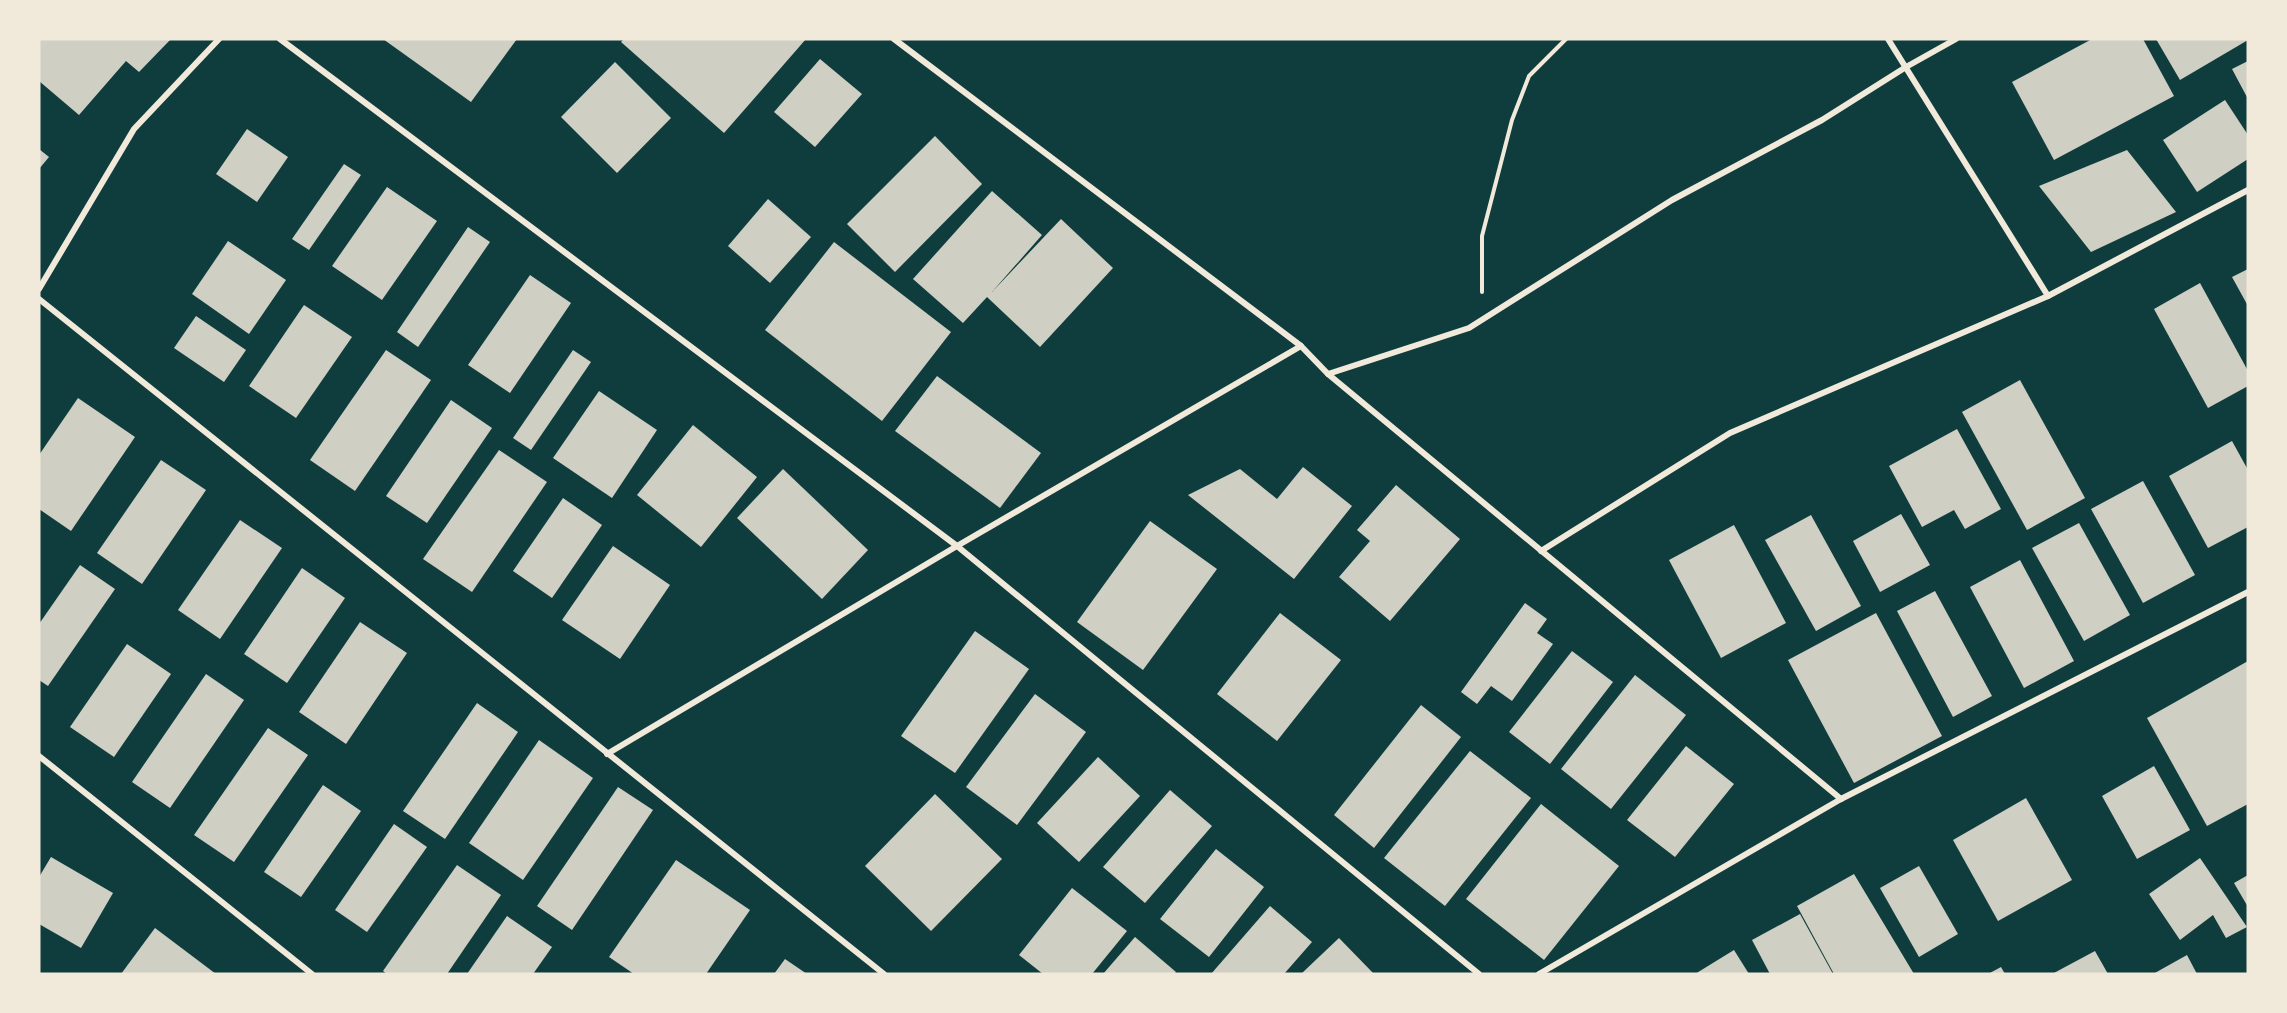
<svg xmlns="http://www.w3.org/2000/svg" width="2287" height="1013" viewBox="0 0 2287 1013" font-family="Bitter,serif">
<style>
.building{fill:#cfcfc3}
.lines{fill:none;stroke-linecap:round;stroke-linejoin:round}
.path{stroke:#f1e9da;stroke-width:4}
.minor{stroke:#f1e9da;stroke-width:6}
</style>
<rect width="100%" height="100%" fill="#0f3d3e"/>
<g class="building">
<path d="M39,39H171L139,72L126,61L79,115L39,81Z"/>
<path d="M383,39H517L471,102Z"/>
<path d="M624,39H806L724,133L621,42Z"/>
<path d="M2092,39H2143L2174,96L2054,160L2012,82Z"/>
<path d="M2156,39H2248V40L2180,80Z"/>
<path d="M820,59L862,94L815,147L774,112Z"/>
<path d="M2248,61V99L2232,69Z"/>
<path d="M615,62L671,118L617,173L561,117Z"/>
<path d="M2225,100L2248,135V159L2197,192L2163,140Z"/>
<path d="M247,129L288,157L257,202L216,174Z"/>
<path d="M935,136L982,184L895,272L847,224Z"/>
<path d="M39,149L49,157L39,169Z"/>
<path d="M2127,150L2176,212L2091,252L2039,186Z"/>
<path d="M344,164L361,175L309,250L292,239Z"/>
<path d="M387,187L437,221L382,300L332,266Z"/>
<path d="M992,191L1042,235L992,292L1061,219L1113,268L1040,347L987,297L963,323L913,279Z"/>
<path d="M768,199L811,237L770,283L728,246Z"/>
<path d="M468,227L490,242L418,347L397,332Z"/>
<path d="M228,241L286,280L249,334L192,294Z"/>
<path d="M834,242L951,332L882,421L765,330Z"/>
<path d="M2248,269V306L2232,277Z"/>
<path d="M530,275L571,303L510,393L468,365Z"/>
<path d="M2200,283L2248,371V386L2208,408L2154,309Z"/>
<path d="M304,305L352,337L296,418L249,386Z"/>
<path d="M196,316L246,350L224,382L174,348Z"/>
<path d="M386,350L431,380L355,491L310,460Z"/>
<path d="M573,350L591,362L531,450L513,438Z"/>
<path d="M937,376L1041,453L1000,508L895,431Z"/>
<path d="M2020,380L2085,498L2027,530L1962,412Z"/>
<path d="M599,391L657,430L612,498L553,458Z"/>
<path d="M78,398L135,437L71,531L39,509V455Z"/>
<path d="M451,400L492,428L427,523L386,496Z"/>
<path d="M693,425L757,477L701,547L637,495Z"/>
<path d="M1957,429L2001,509L1965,529L1954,510L1922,527L1889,466Z"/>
<path d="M2232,441L2248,470V527L2208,548L2169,476Z"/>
<path d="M499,450L547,482L472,592L423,559Z"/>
<path d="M161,460L206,490L142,584L97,553Z"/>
<path d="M1303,467L1352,506L1294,579L1188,495L1240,469L1277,499Z"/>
<path d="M783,469L868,550L822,599L737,518Z"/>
<path d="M2143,481L2195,575L2143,603L2091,509Z"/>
<path d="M1396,485L1460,539L1390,621L1339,577L1370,541L1357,530Z"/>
<path d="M563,498L602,525L552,598L513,571Z"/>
<path d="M1901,514L1930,565L1880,592L1853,541Z"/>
<path d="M1811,515L1861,606L1816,631L1765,540Z"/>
<path d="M240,520L282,548L220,639L178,610Z"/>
<path d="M1150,521L1217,569L1143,670L1077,622Z"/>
<path d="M2079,523L2130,615L2084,641L2032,548Z"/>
<path d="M1734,525L1786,623L1721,658L1669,560Z"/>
<path d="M613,546L670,585L620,659L562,620Z"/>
<path d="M2020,560L2074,661L2024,688L1970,587Z"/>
<path d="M80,565L115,589L48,686L39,680V624Z"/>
<path d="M302,568L345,598L287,683L244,654Z"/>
<path d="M1935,591L1992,696L1953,717L1897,611Z"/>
<path d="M1525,603L1547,619L1537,633L1553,644L1512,701L1491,686L1477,704L1461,692Z"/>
<path d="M1280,613L1341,660L1277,741L1217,694Z"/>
<path d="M1876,613L1942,736L1854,783L1788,660Z"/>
<path d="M360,622L407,653L346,744L299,712Z"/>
<path d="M975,631L1029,669L955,773L901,736Z"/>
<path d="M127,644L171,674L114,757L70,727Z"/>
<path d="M1572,651L1613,682L1550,764L1509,732Z"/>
<path d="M2248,661V804L2207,826L2147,718Z"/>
<path d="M206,674L244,700L170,808L132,782Z"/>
<path d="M1635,675L1686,715L1611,809L1561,769Z"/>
<path d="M1035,694L1086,732L1017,825L966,787Z"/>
<path d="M477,703L518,732L445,839L403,811Z"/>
<path d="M1421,705L1461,737L1374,848L1334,815Z"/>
<path d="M268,728L308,755L234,862L194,835Z"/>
<path d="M539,740L593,778L523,880L469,843Z"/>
<path d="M1686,746L1734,784L1675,857L1627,820Z"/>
<path d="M1470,751L1531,798L1445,906L1384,858Z"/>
<path d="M1098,757L1140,796L1079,862L1037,823Z"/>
<path d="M2154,766L2190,830L2137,859L2102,796Z"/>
<path d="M323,785L361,811L301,897L264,872Z"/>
<path d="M618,787L653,810L572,930L537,906Z"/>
<path d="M1170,790L1212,826L1145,903L1103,867Z"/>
<path d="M935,794L1002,859L931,931L865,866Z"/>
<path d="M2026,798L2072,880L1998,921L1953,840Z"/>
<path d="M1541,804L1619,866L1544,960L1466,899Z"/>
<path d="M394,824L427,847L367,932L335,910Z"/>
<path d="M1216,849L1264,887L1209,957L1160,919Z"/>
<path d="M51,857L113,893L81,948L39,924V877Z"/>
<path d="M2200,858L2247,927L2226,938L2213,915L2180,940L2149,894Z"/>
<path d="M676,860L750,910L706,974H634L609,957Z"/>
<path d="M457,865L501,895L447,974H387L383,971Z"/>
<path d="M1919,866L1958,934L1919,957L1880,888Z"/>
<path d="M1854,874L1914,974H1834L1797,906Z"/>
<path d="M2248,875V907L2234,883Z"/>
<path d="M1072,888L1127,931L1092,974H1043L1019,955Z"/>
<path d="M1270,906L1312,942L1284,974H1211Z"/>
<path d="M1800,914L1833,974H1770L1752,940Z"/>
<path d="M507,916L552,947L533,974H467Z"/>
<path d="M155,928L216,974H121Z"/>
<path d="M1135,937L1176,972L1174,974H1103Z"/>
<path d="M1339,938L1374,974H1301Z"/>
<path d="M1734,950L1749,974H1695Z"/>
<path d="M2095,951L2108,974H2052Z"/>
<path d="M2187,955L2197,974H2153Z"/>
<path d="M785,959L807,974H774Z"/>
<path d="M2001,967L2005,974H1988Z"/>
</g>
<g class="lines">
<path class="path" d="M1482,292V236L1512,120L1529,76L1566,39"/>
<g class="minor">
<path d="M280,39L957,546L1479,974"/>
<path d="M894,39L1301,346L1328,374L1841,799"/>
<path d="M1888,39L2048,296"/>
<path d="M39,289L134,129L219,39"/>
<path d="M39,299L884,974"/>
<path d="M1328,374L1469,328L1672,200L1822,120L1906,67L1956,39"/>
<path d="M1541,551L1730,433L2048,296L2248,190"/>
<path d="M607,754L957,546L1301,346"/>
<path d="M39,756L312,974"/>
<path d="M1539,974L1841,799L2248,592"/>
</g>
</g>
<rect width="2287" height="1013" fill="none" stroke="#f1e9da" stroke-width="81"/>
</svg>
